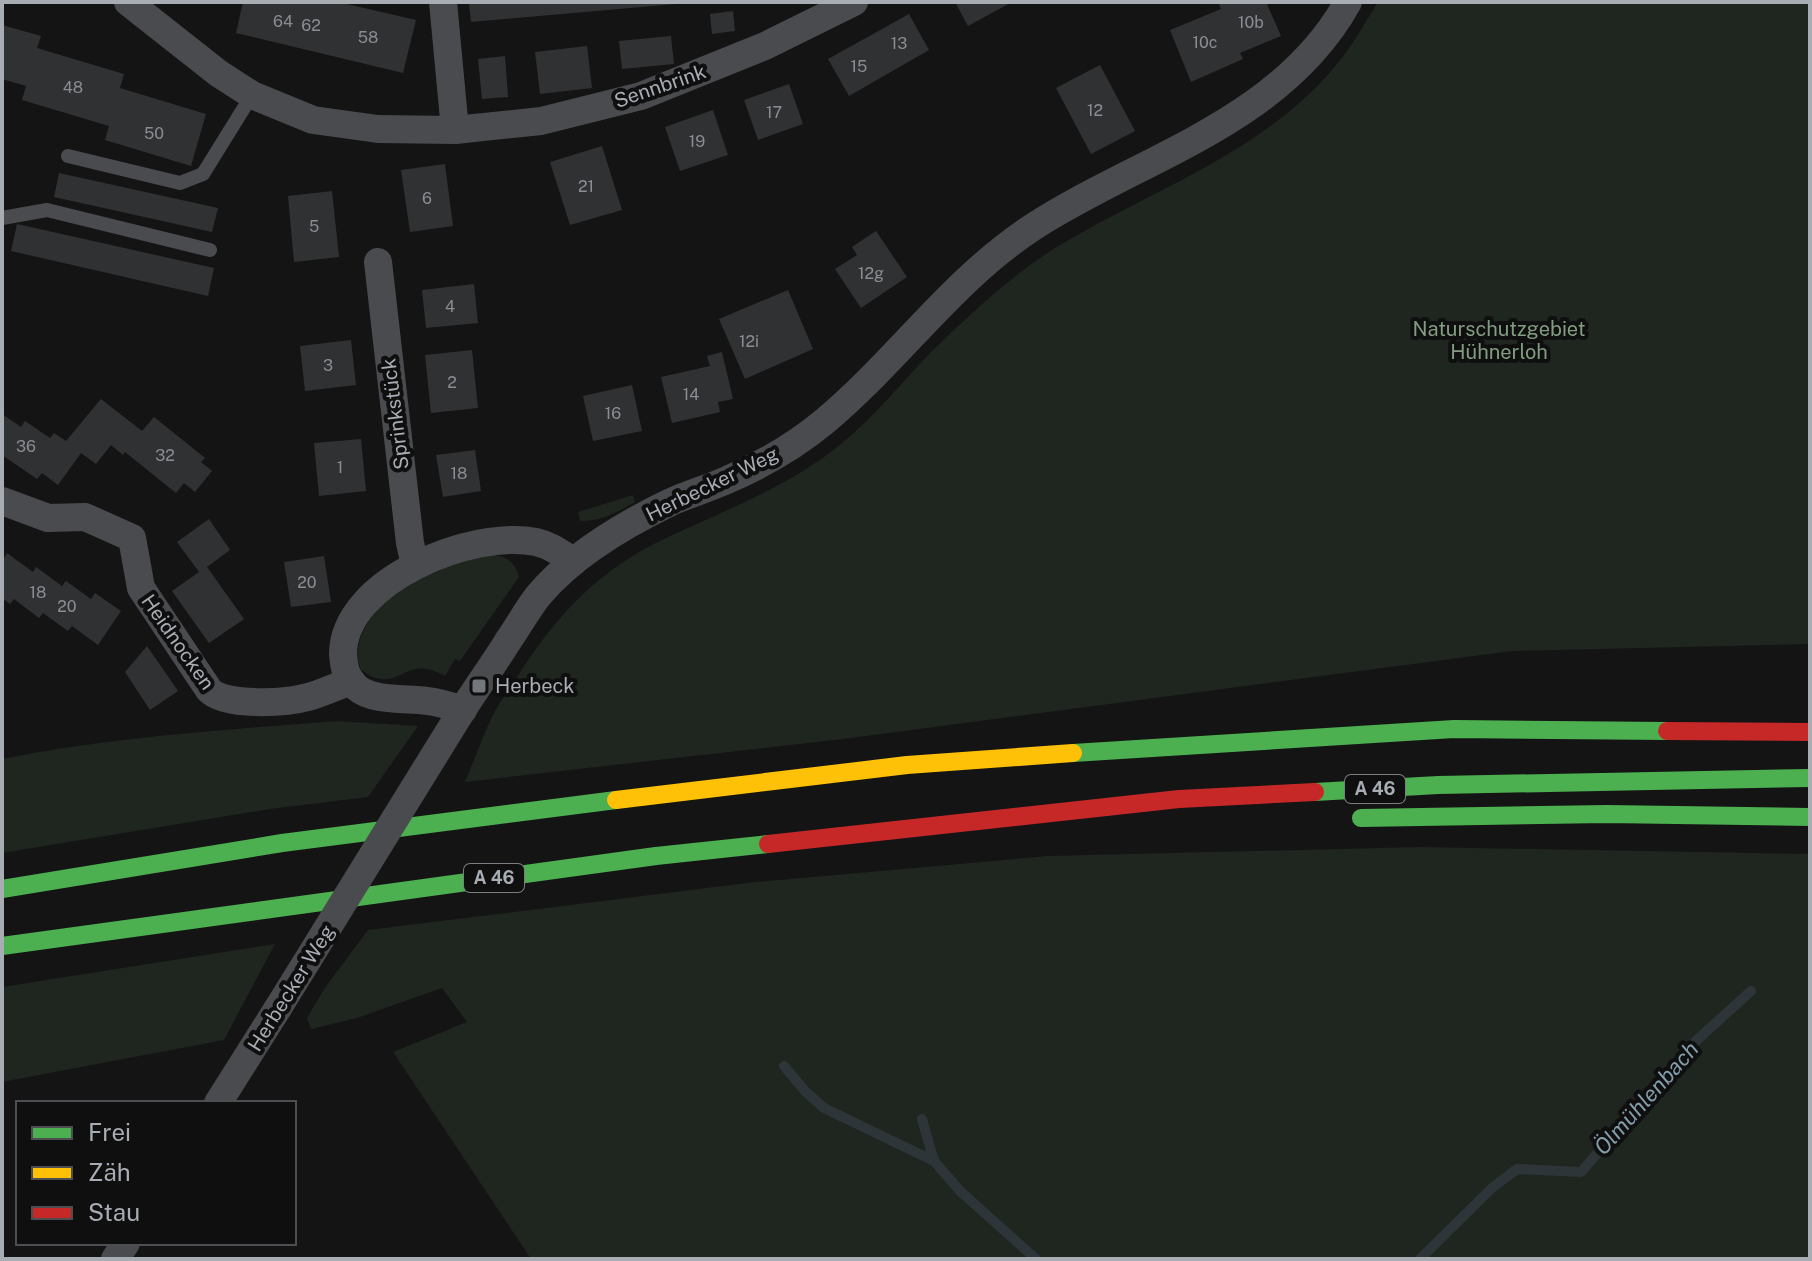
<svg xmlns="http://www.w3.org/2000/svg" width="1812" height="1261" viewBox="0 0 1812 1261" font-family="'Public Sans',sans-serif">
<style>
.green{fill:#1f251f}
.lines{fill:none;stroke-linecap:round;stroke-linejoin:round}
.stream{stroke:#2d3539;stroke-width:10}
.building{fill:#303132}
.lane{stroke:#4a4b4e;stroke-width:14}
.street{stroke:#4a4b4e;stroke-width:28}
.fast{stroke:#4caf50;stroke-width:18}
.slow{stroke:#ffc107;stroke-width:18}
.jam{stroke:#c62828;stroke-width:18}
.street-bridge{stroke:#4a4b4e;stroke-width:28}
.poi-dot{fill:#74777c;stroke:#0f0f10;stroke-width:3}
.labels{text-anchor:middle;stroke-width:8;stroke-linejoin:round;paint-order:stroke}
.number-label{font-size:16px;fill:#8a8e94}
.shield{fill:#0f0f10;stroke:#7a7e83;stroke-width:2}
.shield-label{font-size:18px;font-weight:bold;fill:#a8adb4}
.street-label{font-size:20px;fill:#a8adb4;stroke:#0f0f10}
.park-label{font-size:20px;fill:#839d81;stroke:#0f0f10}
.poi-label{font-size:20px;fill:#a8adb4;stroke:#0f0f10;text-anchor:start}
.water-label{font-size:22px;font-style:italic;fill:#839eab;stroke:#0f0f10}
</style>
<rect width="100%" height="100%" fill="#141415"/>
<g class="green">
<path d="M1378,2H1810V644L1512,651L843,739L465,782C474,761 481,740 491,719C498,704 508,691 517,677C558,613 598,570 668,537C728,509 790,486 841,444C875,416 902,382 932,351C971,313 1014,273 1060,245C1155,188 1265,152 1337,64C1353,45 1365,22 1378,2Z"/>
<path d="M633,495L635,502C615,513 603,521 580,521L578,512Z"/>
<path d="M487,553C504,557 514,558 519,577L460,661L455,659L445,676C402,651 400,698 361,670C346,631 389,593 420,576C440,565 466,560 487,553Z"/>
<path d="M336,721L418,726L368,797L270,809L2,853V759C113,737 224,730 336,721Z"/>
<path d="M1420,847L1810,854V1259H531L393,1052L467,1022L442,988L357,1018L311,1029L307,1018L324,989L368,930L755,882L1048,856Z"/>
<path d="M275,944L224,1040L2,1082V987Z"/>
</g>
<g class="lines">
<g class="stream">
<path d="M784,1066L805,1091L824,1108L934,1161L960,1191L1036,1259"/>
<path d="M922,1119L934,1161"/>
<path d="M1420,1259L1492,1188L1517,1169L1581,1172L1697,1040L1751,991"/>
</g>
</g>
<g class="building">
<path d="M243,2H338L416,20L403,73L236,33Z"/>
<path d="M469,2H676V4L471,22Z"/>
<path d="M955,2H1012L968,26Z"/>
<path d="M1218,2H1266L1281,36L1240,53L1243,59L1191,82L1170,30L1221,9Z"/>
<path d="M733,11L735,31L712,34L710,14Z"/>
<path d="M909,14L929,50L849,96L828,59Z"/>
<path d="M2,25L41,36L37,48L124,74L120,88L206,114L191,166L105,140L109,126L22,100L26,86L2,79Z"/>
<path d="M671,36L674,64L622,69L619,41Z"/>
<path d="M587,46L592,88L540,94L535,52Z"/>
<path d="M505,56L508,97L482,99L478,59Z"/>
<path d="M1100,65L1135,131L1091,154L1056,88Z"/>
<path d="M789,84L803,124L758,140L744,100Z"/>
<path d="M713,110L728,155L680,171L665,127Z"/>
<path d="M602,146L622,210L570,225L550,162Z"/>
<path d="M445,164L453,226L410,232L401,170Z"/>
<path d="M59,173L218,208L212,232L54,197Z"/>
<path d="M332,191L339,257L294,262L288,196Z"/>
<path d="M17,224L214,268L208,296L11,251Z"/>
<path d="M876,231L907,277L861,308L835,269L857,255L852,247Z"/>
<path d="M474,284L478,323L426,328L422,290Z"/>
<path d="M788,290L813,349L745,379L719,319Z"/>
<path d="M351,340L356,385L305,391L300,346Z"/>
<path d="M472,350L478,408L431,413L425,355Z"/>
<path d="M722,352L733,399L718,402L720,412L672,423L661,377L710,366L707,356Z"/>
<path d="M632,385L642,431L593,441L583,396Z"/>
<path d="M101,399L142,431L154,417L205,458L201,462L212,471L195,492L184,483L176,493L125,452L123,455L111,445L96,464L81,453L58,485L42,473L37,479L2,455V414L21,427L25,421L50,438L54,433L66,441Z"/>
<path d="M361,439L366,491L319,496L314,443Z"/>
<path d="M475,450L481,491L443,497L436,455Z"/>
<path d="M209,519L230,550L207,567L244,619L209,643L172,591L199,572L177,542Z"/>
<path d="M7,553L33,572L36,567L62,586L66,581L91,599L95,593L121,611L98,645L72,626L68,631L43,613L39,618L14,599L10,604L2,598V557L4,558Z"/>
<path d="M324,556L331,602L291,607L284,562Z"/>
<path d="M147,646L178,691L150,710L125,672Z"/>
</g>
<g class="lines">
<g class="lane">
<path d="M68,156L180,183L203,174L252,95"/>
<path d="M2,218L47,210L210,250"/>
</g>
<g class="street">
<path d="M128,2L218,73L252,95L313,120L378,129L455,130L541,121L641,96L765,46L854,2"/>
<path d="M443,2L455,130"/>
<path d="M378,262L410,543L415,565"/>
<path d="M2,501L48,518L85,517L132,538L141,588L209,690C225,707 286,703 308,697C323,693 337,686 351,681"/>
<path d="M463,710C451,706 439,702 427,701C406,698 373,702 356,687C346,678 344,667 343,654C343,580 474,529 536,542C550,545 562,553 573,562"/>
<path d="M458,717C474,691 492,667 508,641C518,627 527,610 538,596C572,555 623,525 671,502C689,494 709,488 727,480C762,465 796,445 825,421C898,360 952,280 1033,227C1141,157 1281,123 1348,2"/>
<path d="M218,1103L278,1008"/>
<path d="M115,1259L126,1243"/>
</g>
<g class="fast">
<path d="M1073,753L1454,729L1667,731"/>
<path d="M1315,792L1438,785L1810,778"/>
<path d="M1361,818L1607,814L1810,817"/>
<path d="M2,889L282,843L616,800"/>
<path d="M2,946L656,856L768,844"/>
</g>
<path class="slow" d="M616,800L907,765L1073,753"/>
<g class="jam">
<path d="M1667,731L1810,732"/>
<path d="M768,844L1179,799L1315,792"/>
</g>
<path class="street-bridge" d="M278,1008L458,717"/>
</g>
<rect class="poi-dot" x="471" y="678" width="16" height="16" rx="4"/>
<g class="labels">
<g class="number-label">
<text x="283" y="27">64</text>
<text x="1251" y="28">10b</text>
<text x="311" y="31">62</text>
<text x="368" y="43">58</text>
<text x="1205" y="48">10c</text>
<text x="899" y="49">13</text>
<text x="859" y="72">15</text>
<text x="73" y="93">48</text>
<text x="1095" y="116">12</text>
<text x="774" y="118">17</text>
<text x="154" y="139">50</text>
<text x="697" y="147">19</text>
<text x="586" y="192">21</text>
<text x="427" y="204">6</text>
<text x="314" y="232">5</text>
<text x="871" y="279">12g</text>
<text x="450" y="312">4</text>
<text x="749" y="347">12i</text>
<text x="328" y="371">3</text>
<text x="452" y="388">2</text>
<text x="691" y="400">14</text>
<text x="613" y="419">16</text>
<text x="26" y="452">36</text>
<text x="165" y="461">32</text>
<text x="340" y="473">1</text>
<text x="459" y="479">18</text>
<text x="307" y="588">20</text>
<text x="38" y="598">18</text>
<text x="67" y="612">20</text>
</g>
<g class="shield">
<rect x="1345" y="775" width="60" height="28" rx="6"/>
<rect x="464" y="864" width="60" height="28" rx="6"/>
</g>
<g class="shield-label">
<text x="1375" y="795">A 46</text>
<text x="494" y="884">A 46</text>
</g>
<g class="street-label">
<text transform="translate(660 86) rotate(-19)" y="7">Sennbrink</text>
<text transform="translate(395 414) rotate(-97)" y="7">Sprinkstück</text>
<text transform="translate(712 484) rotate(-26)" y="7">Herbecker Weg</text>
<text transform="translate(178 642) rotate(55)" y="7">Heidnocken</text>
<text transform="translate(291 988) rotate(-58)" y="7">Herbecker Weg</text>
</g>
<g class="park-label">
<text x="1499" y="336">Naturschutzgebiet<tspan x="1499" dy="23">Hühnerloh</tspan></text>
</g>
<g class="poi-label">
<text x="495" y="693">Herbeck</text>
</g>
<g class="water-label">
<text transform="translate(1646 1098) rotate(-48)" y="8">Ölmühlenbach</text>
</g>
</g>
<rect width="1812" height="1261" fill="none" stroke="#a8adb4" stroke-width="8"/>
<rect x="16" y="1101" width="280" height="144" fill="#0f0f10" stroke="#4c4e52" stroke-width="2"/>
<rect x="32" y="1127" width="40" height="12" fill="#4caf50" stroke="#4c4e52" stroke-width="2"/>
<text x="88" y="1141" font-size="24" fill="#a8adb4">Frei</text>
<rect x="32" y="1167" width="40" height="12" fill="#ffc107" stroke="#4c4e52" stroke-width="2"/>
<text x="88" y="1181" font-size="24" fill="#a8adb4">Zäh</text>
<rect x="32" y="1207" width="40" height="12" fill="#c62828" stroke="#4c4e52" stroke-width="2"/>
<text x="88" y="1221" font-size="24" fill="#a8adb4">Stau</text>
</svg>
